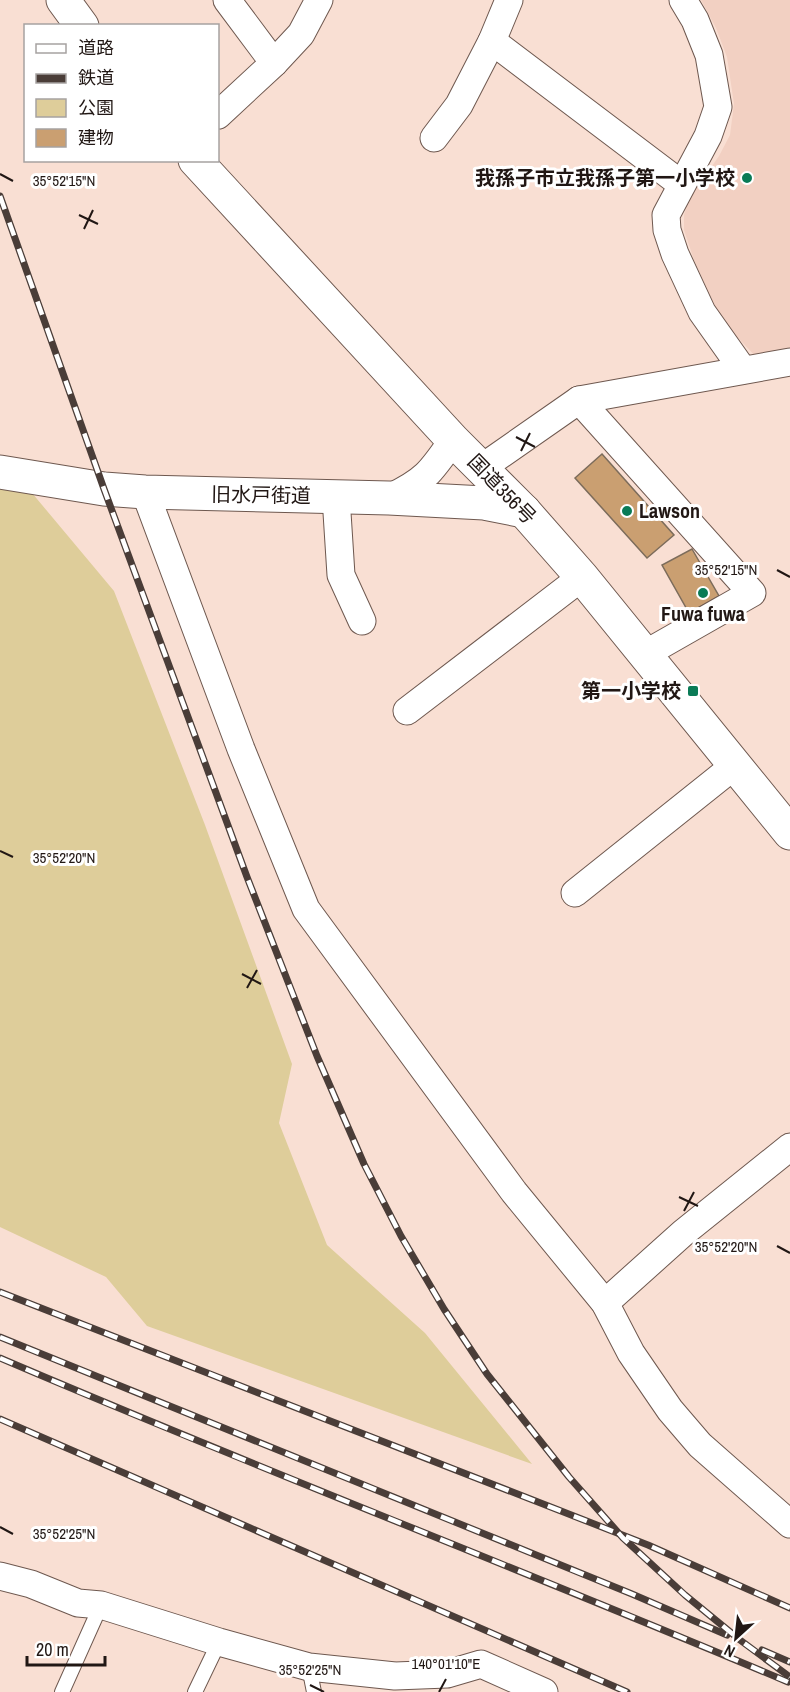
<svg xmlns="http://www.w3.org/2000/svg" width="790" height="1692" viewBox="0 0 790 1692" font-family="'Archivo Narrow','Noto Sans JP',sans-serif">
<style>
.built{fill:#f2d0c2}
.green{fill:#decd9a}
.building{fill:#ca9f71;stroke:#7c6c5b;stroke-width:1.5}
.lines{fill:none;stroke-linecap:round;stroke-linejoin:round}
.service-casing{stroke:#6e584f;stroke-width:16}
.minor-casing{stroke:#6e584f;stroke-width:29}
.tertiary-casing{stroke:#6e584f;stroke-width:35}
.trunk-casing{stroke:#6e584f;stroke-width:35}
.service{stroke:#fff;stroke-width:14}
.minor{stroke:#fff;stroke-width:27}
.tertiary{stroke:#fff;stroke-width:33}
.trunk{stroke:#fff;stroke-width:33}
.rail-casing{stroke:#4a3d38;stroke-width:7}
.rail{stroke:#fff;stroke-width:4.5;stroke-dasharray:14;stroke-linecap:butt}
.ticks{fill:none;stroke:#211714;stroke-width:2}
.poi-dot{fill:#0a7b56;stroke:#fff;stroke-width:2}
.labels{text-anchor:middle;stroke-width:6;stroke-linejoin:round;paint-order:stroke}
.poi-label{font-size:20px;font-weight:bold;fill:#211714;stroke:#fff;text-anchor:end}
.street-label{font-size:20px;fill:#211714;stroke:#fff}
.ticks-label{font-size:15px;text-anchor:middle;fill:#211714;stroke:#fff;stroke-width:6;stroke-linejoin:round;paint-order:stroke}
</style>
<rect width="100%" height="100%" fill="#f9dfd3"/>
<path class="built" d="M701,0H790V353L757,358L725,324L715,307L694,260L684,230V215L689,199L719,156L730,135L734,104L727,57L716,28Z"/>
<path class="green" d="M0,484L27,487L114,591L205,825L292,1064L279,1123L327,1245L425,1333L532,1464L147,1326L106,1277L0,1227Z"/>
<g class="building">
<path d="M602,454L674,535L647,558L575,478Z"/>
<path d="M692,549L719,596L689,613L662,565Z"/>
</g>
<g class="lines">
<g class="service-casing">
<g id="service">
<path d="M309,1667L314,1692"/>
<path d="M62,1692L101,1605"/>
<path d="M195,1692L219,1642"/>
</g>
</g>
<g class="minor-casing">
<g id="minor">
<path d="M227,0L274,63"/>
<path d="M683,0L695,20L709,55L718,107L708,136L666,215L667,230L675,254L702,312L743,370"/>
<path d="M492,41L681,184"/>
<path d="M218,115L274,63L301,34L319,0"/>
<path d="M434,138L459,105L492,41L509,0"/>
<path d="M579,400L752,593L645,654"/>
<path d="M483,467L579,400L790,362"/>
<path d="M145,492L241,749L306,909L514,1192L605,1303L631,1353L670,1410L700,1445L790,1524"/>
<path d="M336,497L341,575L362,621"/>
<path d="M389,498C425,481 431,472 453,440"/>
<path d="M407,711L582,577"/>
<path d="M575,893L734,766"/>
<path d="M605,1303L683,1233L790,1147"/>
<path d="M0,1576L31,1584L78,1603L101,1605L219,1642L309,1667L395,1676L447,1674L481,1664L544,1692"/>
</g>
</g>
<g class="tertiary-casing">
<path id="tertiary" d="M0,472L104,489L145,492L389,498L484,503L524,511"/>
</g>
<g class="trunk-casing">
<g id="trunk">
<path d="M63,0L82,26"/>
<path d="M195,160L453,440L524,511L582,577L790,833"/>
</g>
</g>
<use href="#service" class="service"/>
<use href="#minor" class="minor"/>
<use href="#tertiary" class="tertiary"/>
<use href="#trunk" class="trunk"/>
<g class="rail-casing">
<g id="rail">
<path d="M0,196L104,489L247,877L317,1056L364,1164L401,1236L444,1309L487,1374L569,1477L623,1538L685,1595L740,1640L790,1677"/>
<path d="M0,1292L648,1545L790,1608"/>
<path d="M0,1337L632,1594L727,1635"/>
<path d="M0,1358C261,1470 526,1571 788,1682"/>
<path d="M0,1419L627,1692"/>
<path d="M762,1650L790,1662"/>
</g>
</g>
<use href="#rail" class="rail"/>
</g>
<path class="ticks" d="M0,174L13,181M79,215L98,224M84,229L93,210M516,437L535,447M521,451L530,433M777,570L790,577M0,851L13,857M242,974L261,984M247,988L257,970M679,1197L698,1206M684,1211L694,1192M777,1246L790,1253M0,1527L13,1534M310,1685L324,1692M439,1692L446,1679"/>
<g class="poi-dot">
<circle cx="747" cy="178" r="6"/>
<circle cx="627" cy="511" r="6"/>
<circle cx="703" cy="593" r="6"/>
<rect x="687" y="685" width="12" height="12" rx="3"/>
</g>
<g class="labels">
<g class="poi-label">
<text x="735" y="185">我孫子市立我孫子第一小学校</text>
<text x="639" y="518" text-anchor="start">Lawson</text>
<text x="703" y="621" text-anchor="middle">Fuwa fuwa</text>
<text x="681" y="698">第一小学校</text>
</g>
<g class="street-label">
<text transform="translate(502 489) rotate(46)" y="7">国道356号</text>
<text transform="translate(261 495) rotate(1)" y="7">旧水戸街道</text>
</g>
</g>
<g class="ticks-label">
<text x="64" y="186">35°52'15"N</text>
<text x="726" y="575">35°52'15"N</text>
<text x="64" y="863">35°52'20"N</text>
<text x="726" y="1252">35°52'20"N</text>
<text x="64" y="1539">35°52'25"N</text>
<text x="446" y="1669">140°01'10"E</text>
<text x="310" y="1675">35°52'25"N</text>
</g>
<rect x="24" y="24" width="195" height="138" fill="#ffffff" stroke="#a6a2a1" stroke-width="1.5"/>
<rect x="36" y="44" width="30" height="9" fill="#ffffff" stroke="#a6a2a1" stroke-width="1.5"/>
<text x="78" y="54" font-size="18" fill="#211714">道路</text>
<rect x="36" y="74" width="30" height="9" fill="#4a3d38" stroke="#a6a2a1" stroke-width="1.5"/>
<text x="78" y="84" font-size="18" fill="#211714">鉄道</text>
<rect x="36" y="99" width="30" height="18" fill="#decd9a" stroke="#a6a2a1" stroke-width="1.5"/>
<text x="78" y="114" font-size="18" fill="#211714">公園</text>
<rect x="36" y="129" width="30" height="18" fill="#ca9f71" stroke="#a6a2a1" stroke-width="1.5"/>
<text x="78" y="144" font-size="18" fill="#211714">建物</text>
<g transform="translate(736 1638) rotate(207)" stroke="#ffffff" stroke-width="4.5" paint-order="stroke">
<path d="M0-4.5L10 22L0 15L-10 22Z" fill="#211714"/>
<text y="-9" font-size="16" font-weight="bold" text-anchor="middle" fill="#211714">N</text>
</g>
<path d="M27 1656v9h78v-9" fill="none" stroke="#211714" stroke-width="3"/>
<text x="36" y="1656" font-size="18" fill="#211714" stroke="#ffffff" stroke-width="4.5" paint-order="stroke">20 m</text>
</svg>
